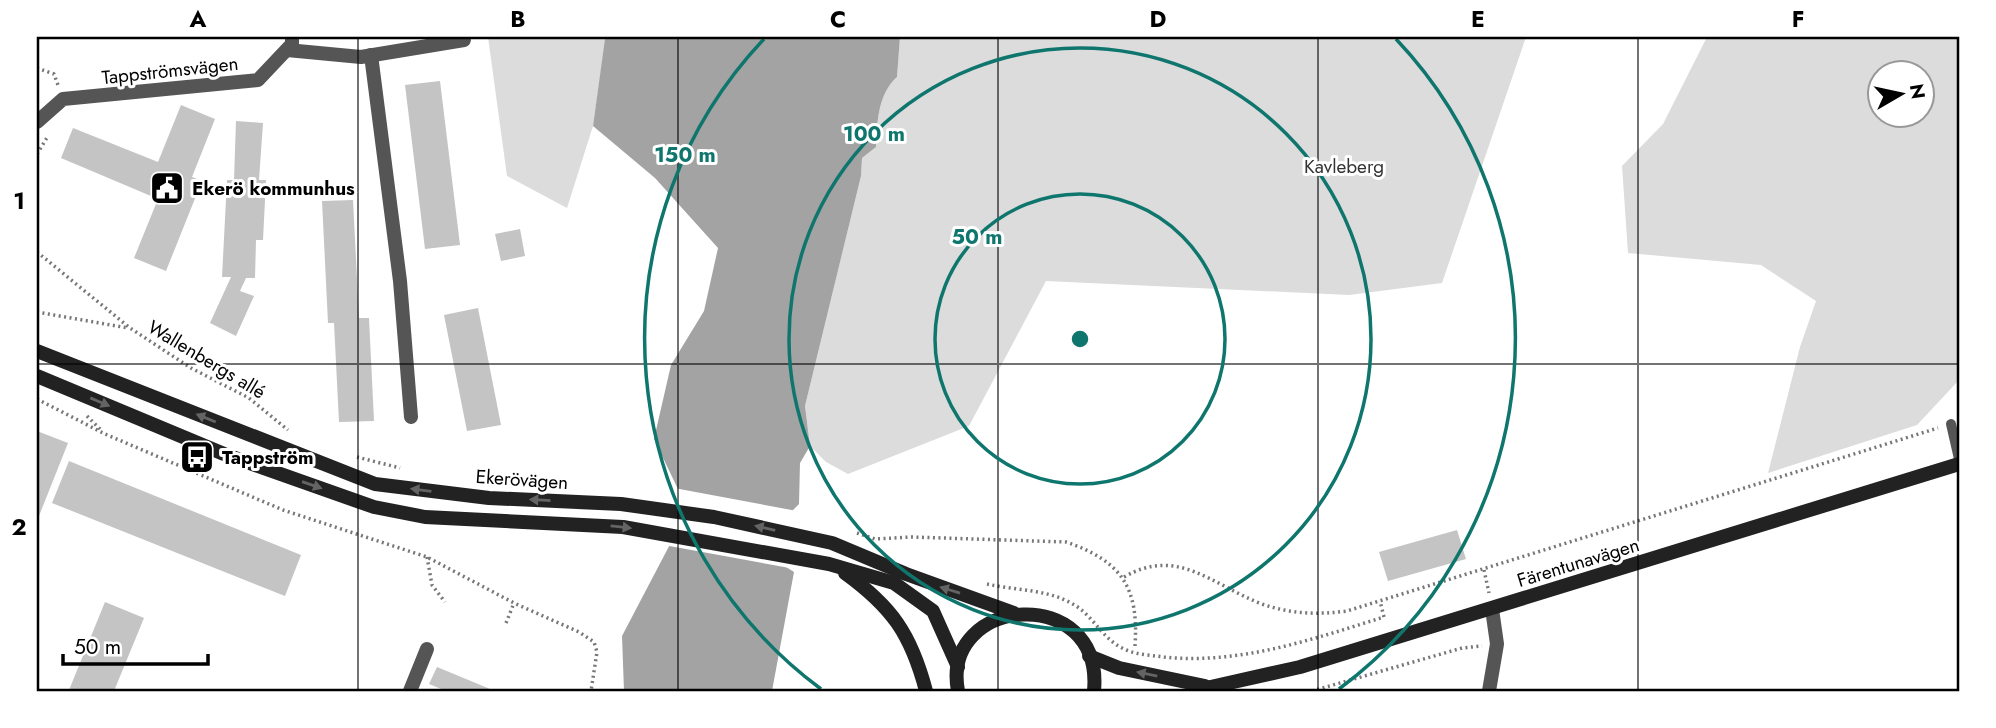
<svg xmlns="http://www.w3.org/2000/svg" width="1996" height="728" viewBox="0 0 1996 728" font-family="Jost,sans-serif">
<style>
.green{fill:#dcdcdc;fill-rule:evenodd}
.water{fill:#a3a3a3}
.pier{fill:#fff}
.building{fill:#c4c4c4}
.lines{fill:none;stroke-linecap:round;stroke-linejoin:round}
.path{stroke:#777;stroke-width:3.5;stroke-dasharray:2 3.5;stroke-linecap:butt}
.lane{stroke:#555;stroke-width:10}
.street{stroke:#555;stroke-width:14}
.secondary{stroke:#222;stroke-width:14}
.oneway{fill:#646464}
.grid{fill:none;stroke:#000;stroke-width:2;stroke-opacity:0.55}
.ring{fill:none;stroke:#0f766e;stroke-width:3.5}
.labels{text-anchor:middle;stroke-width:6;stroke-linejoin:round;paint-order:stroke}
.street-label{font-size:19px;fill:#000;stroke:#fff}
.park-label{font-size:19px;fill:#333;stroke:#fff}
.poi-label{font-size:19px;font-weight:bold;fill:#000;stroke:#fff;text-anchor:start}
.centre{fill:#0f766e;stroke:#fff;stroke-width:3.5}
.ring-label{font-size:21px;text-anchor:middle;font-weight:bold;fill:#0f766e;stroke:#fff;stroke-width:6;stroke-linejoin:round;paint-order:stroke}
.neatline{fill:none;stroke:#000;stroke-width:2.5}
.grid-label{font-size:23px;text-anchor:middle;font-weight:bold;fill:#000}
</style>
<rect width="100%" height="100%" fill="#fff"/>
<g class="green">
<path d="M488,37H606L593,126L567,208L507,176Z"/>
<path d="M900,37H1526L1442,283L1349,295L1046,281L969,426L848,474L826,462L810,446L805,406L861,176L862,158L876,147C877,122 878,94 897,77Z"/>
<path d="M1707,37H1959V380L1917,425L1768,473L1800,347L1816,301L1761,265L1628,253L1622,166L1663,124ZM1881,74H1923V116H1881Z"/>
</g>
<path class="water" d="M666,37H900L897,77C878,94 877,122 876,147L862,158L861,176L805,406L810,446L800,463L799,504L768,535L761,551L794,572L772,691H624L622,636L688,510L654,439L671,365L704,311L718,248L655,178L593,126L605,39Z"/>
<path class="pier" d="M674,488L797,511L771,537L765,550L795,569L664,545L684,510Z"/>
<g class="building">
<path d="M440,81L460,245L425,249L405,85Z"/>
<path d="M181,105L215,119L192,177L202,181L166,271L134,258L158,199L61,158L73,128L158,162Z"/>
<path d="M236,121L263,123L259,180H266L263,240H256L255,278H246L240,291L254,296L236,336L210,323L231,277H222L227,180H234Z"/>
<path d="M353,200L359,318H369L374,421L339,422L334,323H328L322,201Z"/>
<path d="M520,229L525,256L501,261L495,234Z"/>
<path d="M478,308L501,425L467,431L444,315Z"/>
<path d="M37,431L68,443L37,521Z"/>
<path d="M69,461L301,555L285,596L52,503Z"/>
<path d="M1457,530L1466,559L1388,581L1379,552Z"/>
<path d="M105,602L144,618L114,691H72L69,690Z"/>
<path d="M437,667L495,691H446L429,684Z"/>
</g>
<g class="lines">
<g class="path">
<path d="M37,68L54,74L58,85"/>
<path d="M37,154L48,136"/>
<path d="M37,252L130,328L191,368L249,398L288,430"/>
<path d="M37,312L128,328"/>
<path d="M37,399L105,434L283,510L427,557L514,603L579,632L594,642L597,652L591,691"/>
<path d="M87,416L101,430"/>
<path d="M357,457L400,468"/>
<path d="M502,480L564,483"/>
<path d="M857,533L875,539L912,537L1066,542C1122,561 1139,588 1135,646"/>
<path d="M427,557L432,585L445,602"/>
<path d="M1484,570L1489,593"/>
<path d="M1124,577C1178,546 1212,585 1262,604C1291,614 1317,615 1347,611L1938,428"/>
<path d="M987,584C1018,591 1053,589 1079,608C1095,620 1104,639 1122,648C1135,655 1150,655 1164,657C1240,665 1313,639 1384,617L1380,601"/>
<path d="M506,623L514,603"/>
<path d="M1312,691L1462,648L1482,646"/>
</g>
<path class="lane" d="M1951,424L1959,459"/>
<g class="street">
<path d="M287,50L361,57L464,40"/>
<path d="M371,55L400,281L411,417"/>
<path d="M37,122L63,99L258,80L292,44V37"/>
<path d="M410,691L427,649"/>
<path d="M1489,691L1497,644L1492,609"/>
</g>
<g class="secondary">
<path d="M37,351L375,484L489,498L621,504L714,517L832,543L906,574L1014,613"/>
<path d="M37,376L224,454L374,507L425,517L623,527L829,564L894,583L933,611L958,667"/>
<path d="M845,573C892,607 911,634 926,691"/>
<path d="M1089,656L1119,668L1205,686"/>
<path d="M958,691C940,595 1104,583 1094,691"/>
<path d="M1193,691L1300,667L1959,464"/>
</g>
</g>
<defs><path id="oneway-solid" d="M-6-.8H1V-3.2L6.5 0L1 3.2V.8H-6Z" transform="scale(1.75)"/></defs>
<g class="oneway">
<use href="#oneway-solid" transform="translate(100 402) rotate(23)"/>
<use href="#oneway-solid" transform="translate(206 418) rotate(-158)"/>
<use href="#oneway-solid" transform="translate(312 485) rotate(19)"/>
<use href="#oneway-solid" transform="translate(421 490) rotate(-173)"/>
<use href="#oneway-solid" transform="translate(540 500) rotate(-177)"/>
<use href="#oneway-solid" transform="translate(621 527) rotate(6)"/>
<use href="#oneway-solid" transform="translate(765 528) rotate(-167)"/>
<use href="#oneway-solid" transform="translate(950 590) rotate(-163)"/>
<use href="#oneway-solid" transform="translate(1147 674) rotate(-168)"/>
</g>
<path class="grid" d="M358,37V691M678,37V691M998,37V691M1318,37V691M1638,37V691M37,364H1959"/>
<g class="ring">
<circle cx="1080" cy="339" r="145"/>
<circle cx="1080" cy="339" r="291"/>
<path d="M821 689A436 436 0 0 1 764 39M1396 39A436 436 0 0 1 1339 689"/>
</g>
<defs>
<g id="civic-square" transform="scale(1.75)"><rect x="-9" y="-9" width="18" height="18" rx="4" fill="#000" stroke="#fff"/><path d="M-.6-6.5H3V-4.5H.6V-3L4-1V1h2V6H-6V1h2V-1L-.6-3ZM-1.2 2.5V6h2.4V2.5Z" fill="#fff"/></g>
<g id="bus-square" transform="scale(1.75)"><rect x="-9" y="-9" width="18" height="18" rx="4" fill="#000" stroke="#fff"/><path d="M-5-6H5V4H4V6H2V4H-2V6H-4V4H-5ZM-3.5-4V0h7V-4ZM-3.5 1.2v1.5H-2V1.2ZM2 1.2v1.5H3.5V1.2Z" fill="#fff"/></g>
</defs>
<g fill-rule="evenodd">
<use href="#civic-square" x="167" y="188"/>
<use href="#bus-square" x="197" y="457"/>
</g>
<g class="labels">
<g class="street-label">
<text transform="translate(170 70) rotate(-6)" y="7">Tappströmsvägen</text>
<text transform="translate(207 359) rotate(31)" y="7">Wallenbergs allé</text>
<text transform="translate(522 479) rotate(4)" y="7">Ekerövägen</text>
<text transform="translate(1578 562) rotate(-17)" y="7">Färentunavägen</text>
</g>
<g class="park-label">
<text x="1344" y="173">Kavleberg</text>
</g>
<g class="poi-label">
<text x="192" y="195">Ekerö kommunhus</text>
<text x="222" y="464">Tappström</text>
</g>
</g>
<circle cx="1080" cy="339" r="10" class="centre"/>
<g class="ring-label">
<text x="874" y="141">100 m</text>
<text x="685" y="162">150 m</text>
<text x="977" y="244">50 m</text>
</g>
<rect width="1996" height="728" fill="none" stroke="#ffffff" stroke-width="77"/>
<g transform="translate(1901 94) rotate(81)"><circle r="33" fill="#ffffff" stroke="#999999" stroke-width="2"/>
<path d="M0-5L12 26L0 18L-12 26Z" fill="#000000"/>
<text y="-10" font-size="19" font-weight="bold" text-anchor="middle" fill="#000000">N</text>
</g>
<path d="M63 654v10h145v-10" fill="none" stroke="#000000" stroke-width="3.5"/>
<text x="74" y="654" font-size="21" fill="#000000" stroke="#ffffff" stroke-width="5" paint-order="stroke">50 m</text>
<rect x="38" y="38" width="1920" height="652" class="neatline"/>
<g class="grid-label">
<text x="198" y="27">A</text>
<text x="518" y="27">B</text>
<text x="838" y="27">C</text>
<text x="1158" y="27">D</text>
<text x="1478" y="27">E</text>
<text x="1798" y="27">F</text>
<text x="19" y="209">1</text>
<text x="19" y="535">2</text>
</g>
</svg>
